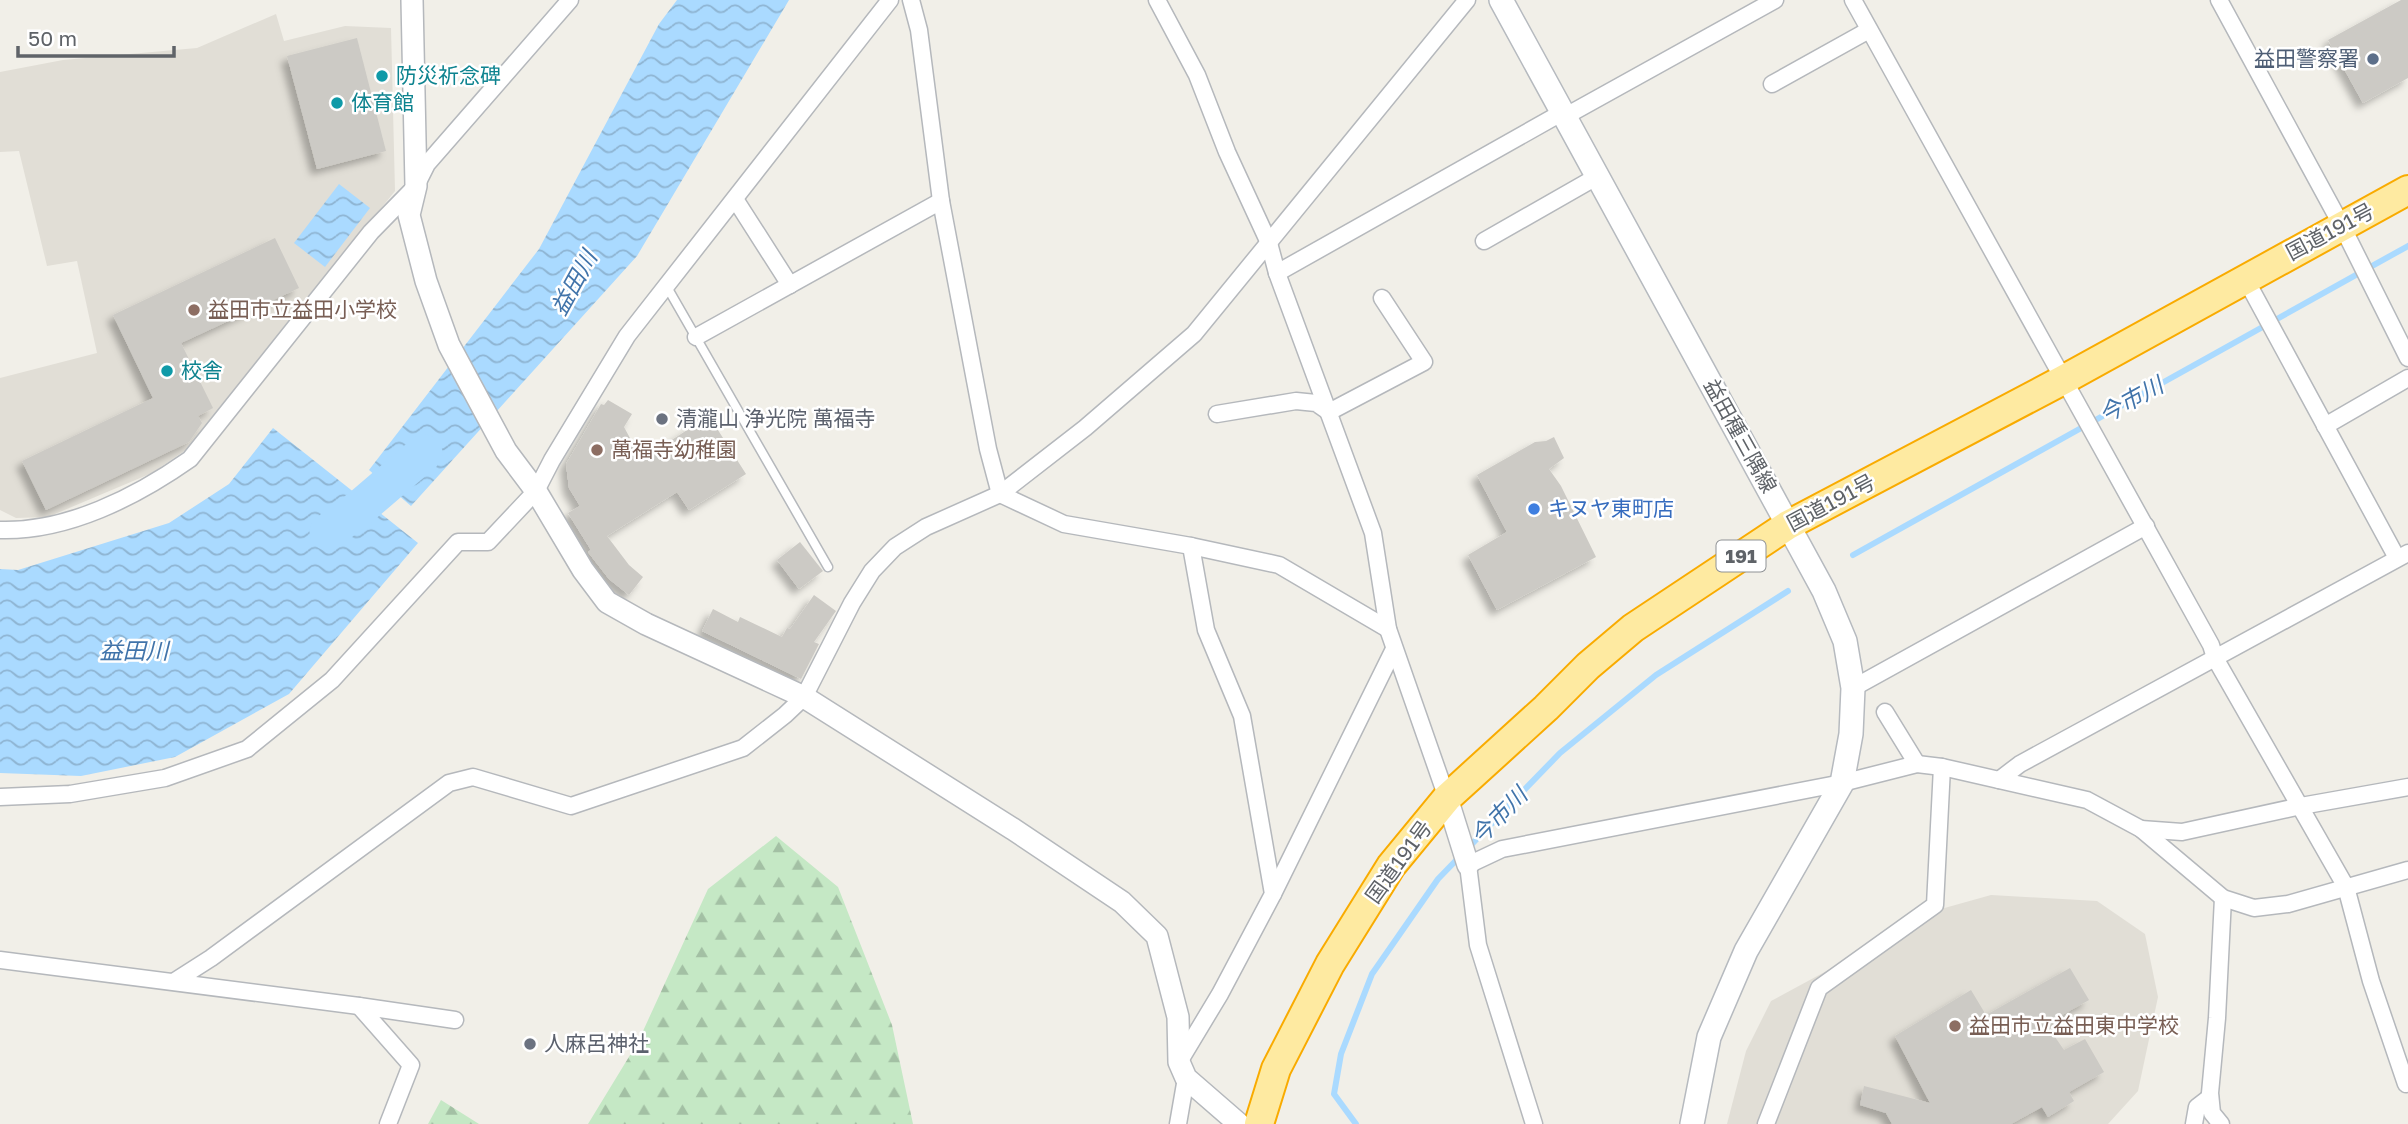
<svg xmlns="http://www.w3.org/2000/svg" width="2408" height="1124" viewBox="0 0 2408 1124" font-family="'Golos Text','Noto Sans JP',sans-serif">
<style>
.education{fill:#e1ded6}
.forest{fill:url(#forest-firs)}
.water{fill:url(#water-waves)}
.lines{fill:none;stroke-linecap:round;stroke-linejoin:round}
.stream{stroke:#aadaff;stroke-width:6}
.river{stroke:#aadaff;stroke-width:37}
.building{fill:#cccac5;filter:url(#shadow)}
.service-casing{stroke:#b5b8bc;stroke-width:11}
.minor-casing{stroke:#b5b8bc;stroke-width:19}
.tertiary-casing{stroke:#b5b8bc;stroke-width:24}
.secondary-casing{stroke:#b6babf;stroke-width:26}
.trunk-casing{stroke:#f9ab00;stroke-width:32}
.service{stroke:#fff;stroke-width:8}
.minor{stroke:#fff;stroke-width:16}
.tertiary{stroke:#fff;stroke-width:21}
.secondary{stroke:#fff;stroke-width:23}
.trunk{stroke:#feeaa1;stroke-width:28}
.service-dot{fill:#5c6f8a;stroke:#fff;stroke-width:2.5}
.culture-dot{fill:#0f9aa8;stroke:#fff;stroke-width:2.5}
.education-dot{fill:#8d6e63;stroke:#fff;stroke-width:2.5}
.worship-dot{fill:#6b7280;stroke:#fff;stroke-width:2.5}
.shop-dot{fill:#3f7fe0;stroke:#fff;stroke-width:2.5}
.labels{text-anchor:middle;stroke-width:5;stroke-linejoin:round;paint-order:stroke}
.shield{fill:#fff;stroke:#8f9295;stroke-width:2}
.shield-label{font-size:19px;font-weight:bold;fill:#5f6368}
.service-label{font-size:21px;fill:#4e5e75;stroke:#fff;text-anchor:end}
.culture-label{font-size:21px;fill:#0d838f;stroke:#fff;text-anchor:start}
.street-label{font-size:21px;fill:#5f6368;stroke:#fff}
.education-label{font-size:21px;fill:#785e54;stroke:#fff;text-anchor:start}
.worship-label{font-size:21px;fill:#5b616d;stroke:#fff;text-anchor:start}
.shop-label{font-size:21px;fill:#366cbe;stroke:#fff;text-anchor:start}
.water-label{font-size:23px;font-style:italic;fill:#4174aa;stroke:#fff}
</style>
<defs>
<pattern id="forest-firs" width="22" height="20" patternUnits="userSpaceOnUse" patternTransform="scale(1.75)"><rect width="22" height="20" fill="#c5e8c5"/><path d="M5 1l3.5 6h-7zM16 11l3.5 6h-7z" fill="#a3c0a4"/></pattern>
<pattern id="water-waves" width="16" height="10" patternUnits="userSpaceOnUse" patternTransform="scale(1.75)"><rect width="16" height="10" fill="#aadaff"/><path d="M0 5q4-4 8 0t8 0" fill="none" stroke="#8eb4d2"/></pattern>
<filter id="shadow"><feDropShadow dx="-6" dy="6" stdDeviation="3.5" flood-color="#0004"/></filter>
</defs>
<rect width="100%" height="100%" fill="#f1efe8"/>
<g class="education">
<path d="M276,14L284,41L345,26L391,28L395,191L213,417L196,443L152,473L48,517L16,518L0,510V378L97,353L77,261L47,266L19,151L0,152V72L63,60L197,48Z"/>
<path d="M1991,895L2097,901L2145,934L2158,997L2138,1091L2108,1124H1727L1746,1051L1771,1001L1941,909Z"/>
</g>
<g class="forest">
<path d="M776,836L838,887L892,1025L913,1124H588L638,1042L708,889Z"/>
<path d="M441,1100L479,1124H428Z"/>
</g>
<g class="water">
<path d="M677,0H789L637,256L411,506L369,470L539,249L659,24Z"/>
<path d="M339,184L370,208L325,267L294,243Z"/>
<path d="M273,428L418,543L289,694L175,757L81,776L0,773V569L18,570L169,523L229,484Z"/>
</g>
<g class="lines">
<g class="stream">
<path d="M1853,555L2408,246"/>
<path d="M1356,1124L1334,1094L1341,1054L1372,974L1438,879L1560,753L1656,675L1788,591"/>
</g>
<path class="river" d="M328,532L361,507L424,453"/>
</g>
<g class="building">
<path d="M2401,0H2408V78L2363,103L2328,40Z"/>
<path d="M357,38L386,151L317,169L287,56Z"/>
<path d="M275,238L299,288L181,343L213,408L198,416L202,423L189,442L46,510L22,461L153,398L113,315Z"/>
<path d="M608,400L632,414L624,427L638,453L646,447L650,454L709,416L746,474L689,510L677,492L607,536L629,565L643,577L629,595L609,579L588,552L591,550L568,513L580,506L569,488L566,464L601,404L604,405Z"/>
<path d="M1554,437L1564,458L1549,469L1561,486L1596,557L1497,610L1468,555L1507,532L1477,475L1535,442L1546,441Z"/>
<path d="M800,542L823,571L799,589L777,560Z"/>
<path d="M814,595L836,611L814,642L819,644L801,679L702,631L713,609L738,622L740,617L782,637L787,628L790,629Z"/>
<path d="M2070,968L2089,1000L2046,1024L2064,1050L2085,1039L2104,1072L2069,1092L2074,1101L2048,1117L2042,1107L2011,1124H1892L1886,1113L1860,1105L1864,1086L1930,1103L1895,1036L1971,990L1986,1015Z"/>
</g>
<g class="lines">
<g class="service-casing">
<path id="service" d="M667,287L828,567"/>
</g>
<g class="minor-casing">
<g id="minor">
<path d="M911,0L919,30L941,201L988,449L1000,494"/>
<path d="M1157,0L1197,75L1227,152L1269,243L1277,273L1373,533L1388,629L1447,798"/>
<path d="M1853,0L2211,645L2215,658L2346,887L2371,981L2406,1084"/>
<path d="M2219,0L2342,226L2408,358"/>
<path d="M1772,84L1869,30"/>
<path d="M735,199L790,285"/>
<path d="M1484,241L1598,176"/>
<path d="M1277,273L1563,112H1573L1775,0"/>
<path d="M2245,278L2397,558"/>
<path d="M696,337L941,201"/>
<path d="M1217,414L1296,401L1316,403L1329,412L1424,362L1382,298"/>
<path d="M2325,426L2408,378"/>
<path d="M1000,494L1064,524L1191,546L1279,565L1388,629"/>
<path d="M0,530C67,532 136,497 190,459L371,232L416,186L427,164L570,0"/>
<path d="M1853,688L2146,526"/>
<path d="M1885,712L1917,764"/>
<path d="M1999,780L2020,764L2408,553"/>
<path d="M0,797L70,794L165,778L247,749L332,680L458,542H488L536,491L552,460L627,336L890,0"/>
<path d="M2141,829L2182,832L2301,806L2408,787"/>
<path d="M1273,894L1394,649"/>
<path d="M0,960L359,1006L455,1020"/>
<path d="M175,981L211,958L449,783L473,777L571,806L743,748L785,715L804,697L852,603L872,571L895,547L926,527L1000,494L1085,428L1194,334L1467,0"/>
<path d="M359,1006L411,1065L388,1124"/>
<path d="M1179,1062L1220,994L1273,894L1242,716L1206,630L1191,546"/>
<path d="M1178,1124L1186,1078"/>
<path d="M1534,1124L1478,945L1468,865L1502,849L1842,783L1917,764L1942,767L2087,800L2141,829L2223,898L2254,908L2288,904L2408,870"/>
<path d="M1766,1124L1819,988L1935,905L1942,767"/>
<path d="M2194,1124L2197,1107L2210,1097"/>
<path d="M2221,1124L2212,1113L2210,1093L2217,1018L2223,898"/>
</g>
</g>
<g class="tertiary-casing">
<g id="tertiary">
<path d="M412,0L416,186L409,215L426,281L449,345L506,451L536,491L583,570L607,602L646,624L804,697L1013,829L1122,902L1157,936L1178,1017L1179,1062L1186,1078L1239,1124"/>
<path d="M1447,798L1468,865"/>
</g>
</g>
<g class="secondary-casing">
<path id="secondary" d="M1501,0L1788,525L1824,591L1845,641L1853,688L1851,734L1842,783L1746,951L1709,1037L1692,1124"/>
</g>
<g class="trunk-casing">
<path id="trunk" d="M1259,1124L1276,1069L1330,964L1391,866L1447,798L1546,708L1588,666L1633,628L1788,525L2063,380L2408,190"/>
</g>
<use href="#service" class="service"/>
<use href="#minor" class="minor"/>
<use href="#tertiary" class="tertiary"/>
<use href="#secondary" class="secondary"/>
<use href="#trunk" class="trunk"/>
</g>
<circle class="service-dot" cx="2373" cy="59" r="7"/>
<g class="culture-dot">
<circle cx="382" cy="76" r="7"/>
<circle cx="337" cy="103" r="7"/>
<circle cx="167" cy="371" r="7"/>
</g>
<g class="education-dot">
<circle cx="194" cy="310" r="7"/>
<circle cx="597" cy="450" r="7"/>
<circle cx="1955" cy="1026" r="7"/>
</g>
<g class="worship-dot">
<circle cx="662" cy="419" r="7"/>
<circle cx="530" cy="1044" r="7"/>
</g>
<circle class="shop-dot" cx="1534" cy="509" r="7"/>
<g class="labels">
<rect class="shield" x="1716.5" y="540.5" width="49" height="31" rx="5"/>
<g class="shield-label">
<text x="1741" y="563">191</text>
</g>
<g class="service-label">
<text x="2359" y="66">益田警察署</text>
</g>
<g class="culture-label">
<text x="396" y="83">防災祈念碑</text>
<text x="351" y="110">体育館</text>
<text x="181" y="378">校舎</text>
</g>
<g class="street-label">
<text transform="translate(2330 232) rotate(-28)" y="7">国道191号</text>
<text transform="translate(1740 436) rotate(61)" y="7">益田種三隅線</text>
<text transform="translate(1831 503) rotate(-28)" y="7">国道191号</text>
<text transform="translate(1399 862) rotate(-54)" y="7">国道191号</text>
</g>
<g class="education-label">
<text x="208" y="317">益田市立益田小学校</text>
<text x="611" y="457">萬福寺幼稚園</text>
<text x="1969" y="1033">益田市立益田東中学校</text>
</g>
<g class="worship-label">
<text x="676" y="426">清瀧山 浄光院 萬福寺</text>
<text x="544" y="1051">人麻呂神社</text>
</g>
<g class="shop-label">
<text x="1548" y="516">キヌヤ東町店</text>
</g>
<g class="water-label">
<text transform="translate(574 283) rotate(-61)" y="8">益田川</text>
<text transform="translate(2131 400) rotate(-29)" y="8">今市川</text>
<text x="134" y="659">益田川</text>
<text transform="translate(1499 816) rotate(-46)" y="8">今市川</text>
</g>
</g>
<path d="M18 46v10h156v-10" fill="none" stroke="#5f6368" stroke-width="3.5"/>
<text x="28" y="46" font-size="21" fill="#5f6368" stroke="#ffffff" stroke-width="5" paint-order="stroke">50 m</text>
</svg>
